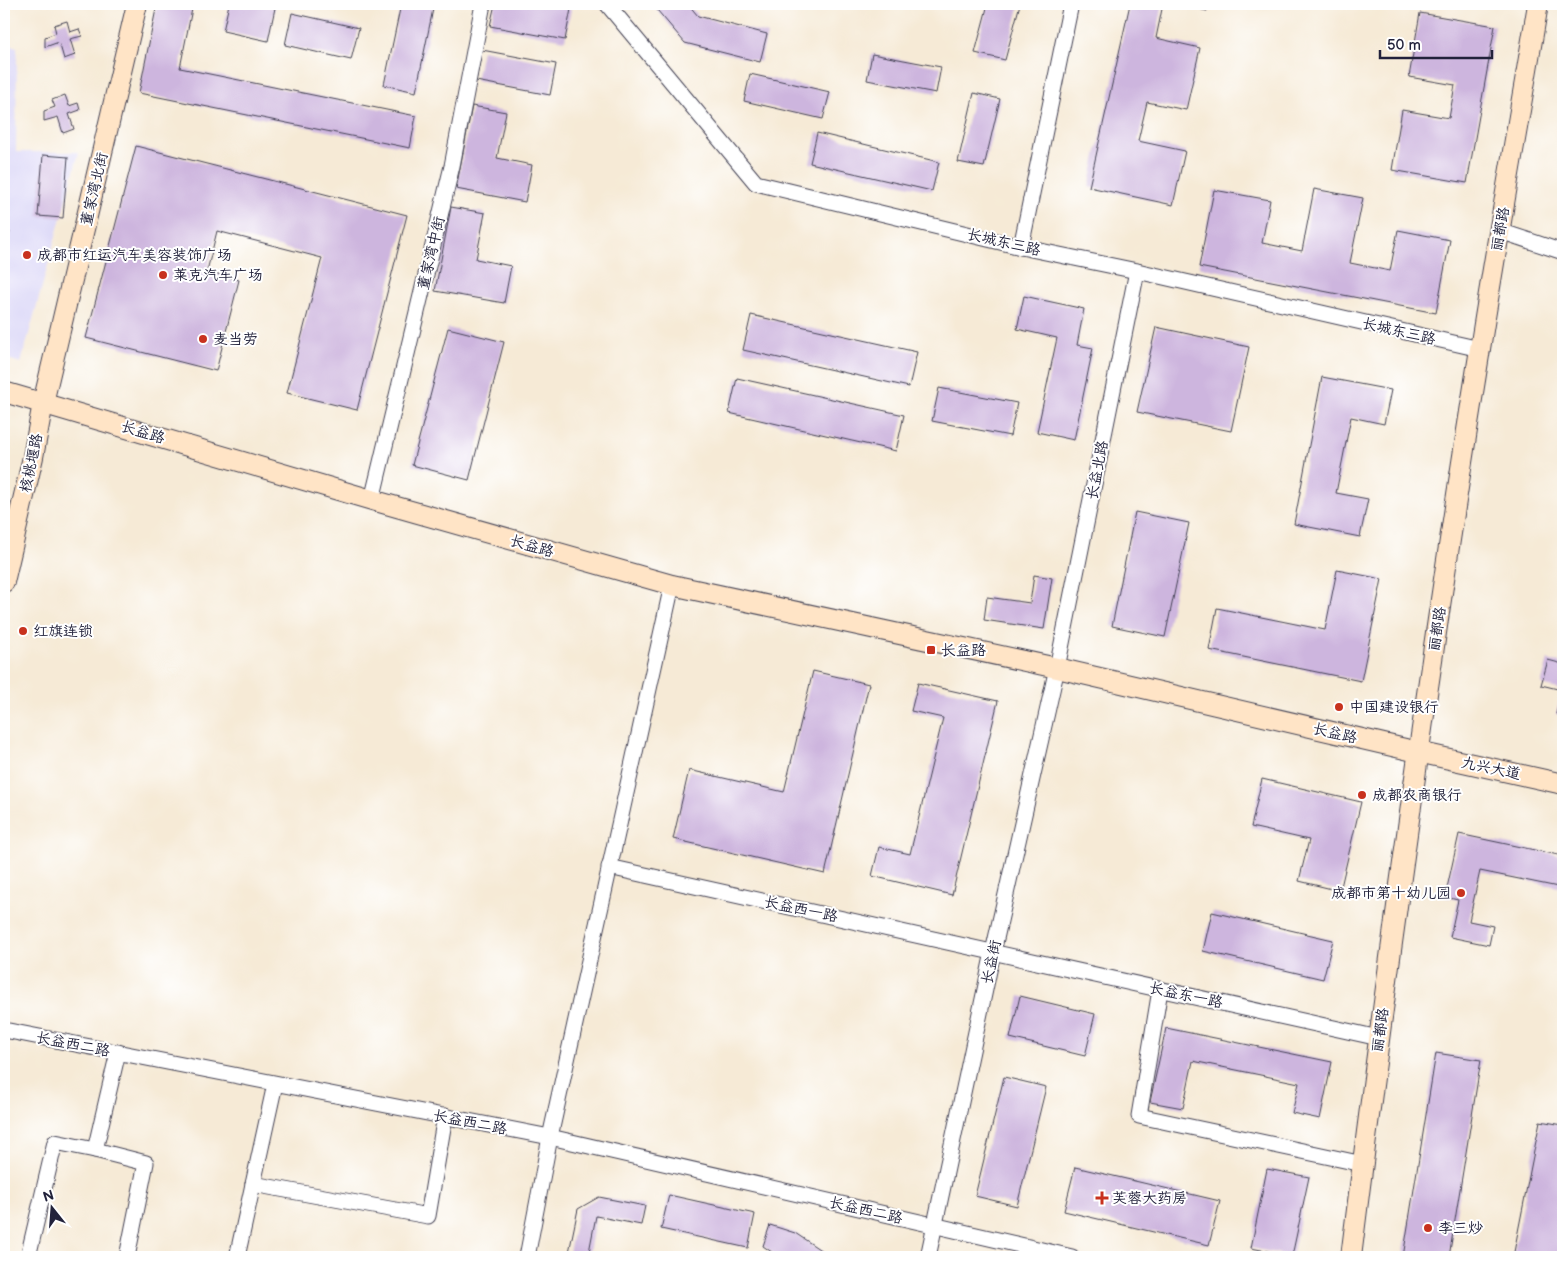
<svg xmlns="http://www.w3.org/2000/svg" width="1567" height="1261" viewBox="0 0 1567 1261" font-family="'Balsamiq Sans','LXGW WenKai TC',sans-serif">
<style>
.built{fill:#dad6f7}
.building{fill:#cdb5de}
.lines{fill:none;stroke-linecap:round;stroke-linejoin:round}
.street-casing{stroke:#424052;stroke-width:17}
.secondary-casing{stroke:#424052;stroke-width:22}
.street{stroke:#fff;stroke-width:15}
.secondary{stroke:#ffe4c6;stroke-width:20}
.poi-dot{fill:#c8321e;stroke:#fff;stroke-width:2}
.labels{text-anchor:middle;stroke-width:4;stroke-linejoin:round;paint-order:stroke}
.street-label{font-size:15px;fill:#22223b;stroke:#fff}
.poi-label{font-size:15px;fill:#22223b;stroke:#fff;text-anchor:start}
</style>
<rect width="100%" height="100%" fill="#fff"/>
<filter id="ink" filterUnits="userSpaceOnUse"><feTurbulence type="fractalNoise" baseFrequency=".02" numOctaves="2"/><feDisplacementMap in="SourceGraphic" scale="10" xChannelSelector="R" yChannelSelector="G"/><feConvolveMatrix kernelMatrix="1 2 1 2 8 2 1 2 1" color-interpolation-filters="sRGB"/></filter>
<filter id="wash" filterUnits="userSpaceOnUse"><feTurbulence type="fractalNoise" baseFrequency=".0096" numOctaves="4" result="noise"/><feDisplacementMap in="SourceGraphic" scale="20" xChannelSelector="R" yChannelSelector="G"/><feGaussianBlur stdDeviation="1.12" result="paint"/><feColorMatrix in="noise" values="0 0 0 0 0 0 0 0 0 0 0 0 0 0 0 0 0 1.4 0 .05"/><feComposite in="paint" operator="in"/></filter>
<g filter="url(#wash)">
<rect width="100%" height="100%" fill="#f6ead6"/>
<path class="built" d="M4,43L17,47L16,152H79L21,363L4,358Z"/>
<g id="blocks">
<g class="building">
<path d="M157,4H193L180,68L416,116L410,148L139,93Z"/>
<path d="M229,4H254L275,8L268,41L223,31Z"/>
<path d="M401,4H434L416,92L384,85Z"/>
<path d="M495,4H541L571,9L565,40L490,26Z"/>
<path d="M652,4H688L698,16L767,34L760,62L685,43Z"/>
<path d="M988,4H1020L1005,60L975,53Z"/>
<path d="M1130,4H1163L1156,38L1200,48L1186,110L1147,102L1138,141L1185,151L1173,205L1089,187Z"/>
<path d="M1177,4H1208L1207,11Z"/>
<path d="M292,13L359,28L351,60L285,45Z"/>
<path d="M1420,13L1495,26L1467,183L1392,170L1402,110L1449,118L1455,85L1409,77Z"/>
<path d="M67,21L70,32L79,29L82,36L70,39L75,55L64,59L59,42L45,47V37L56,33L54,25Z"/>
<path d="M482,50L556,64L550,95L476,81Z"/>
<path d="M872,54L941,67L936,93L867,80Z"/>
<path d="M750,74L830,92L823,119L744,101Z"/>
<path d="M974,93L1000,99L984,167L958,162Z"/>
<path d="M65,95L69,106L78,103L80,110L69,114L74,129L63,133L58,117L44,121V111L55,107L52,100Z"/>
<path d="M472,106L506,112L497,158L532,165L525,202L456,189Z"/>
<path d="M817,133L939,162L932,191L810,163Z"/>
<path d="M136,146L407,215L357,410L287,393L322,258L217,231L207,271L239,280L216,371L86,338Z"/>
<path d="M43,155L68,157L63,218L38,216Z"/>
<path d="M1314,189L1363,198L1350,263L1390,271L1398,230L1450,240L1436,313L1199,267L1214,190L1270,200L1262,243L1302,251Z"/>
<path d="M451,207L485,213L476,259L511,266L504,303L435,291Z"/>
<path d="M4,230L10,232L4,253Z"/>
<path d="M1024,296L1084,309L1077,345L1093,348L1074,440L1037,432L1057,338L1017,329Z"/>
<path d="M751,315L917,352L909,387L743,350Z"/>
<path d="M1156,327L1249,347L1231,431L1137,412Z"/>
<path d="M448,328L504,342L469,480L412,465Z"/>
<path d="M1322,377L1391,390L1384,424L1351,417L1336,493L1368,499L1360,537L1294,524Z"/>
<path d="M737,378L904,415L896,451L729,413Z"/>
<path d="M939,388L1017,403L1010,436L932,421Z"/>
<path d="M1135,512L1189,523L1165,637L1112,626Z"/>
<path d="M1337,570L1382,579L1361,681L1209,650L1217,608L1325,630Z"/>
<path d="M1034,575L1052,578L1044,629L984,620L987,597L1030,603Z"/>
<path d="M1548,660L1563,664V716L1556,714L1562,690L1541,685Z"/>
<path d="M813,671L869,684L825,874L673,839L689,770L784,792Z"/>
<path d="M918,683L998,701L952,895L872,876L879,847L910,854L943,718L911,711Z"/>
<path d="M1262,779L1361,802L1340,891L1299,881L1309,840L1251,827Z"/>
<path d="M1459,834L1563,856V888L1480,871L1469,921L1493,926L1489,945L1450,937L1458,900L1445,897Z"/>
<path d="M1212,912L1333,940L1323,979L1203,951Z"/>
<path d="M1020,996L1095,1014L1085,1056L1010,1038Z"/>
<path d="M1166,1028L1332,1062L1320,1119L1292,1113L1299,1083L1193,1061L1183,1108L1150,1102Z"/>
<path d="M1436,1053L1481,1060L1449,1257H1403Z"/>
<path d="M1004,1077L1046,1087L1017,1206L975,1196Z"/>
<path d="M1540,1121L1563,1125V1257H1513Z"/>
<path d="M1075,1167L1220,1201L1209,1245L1064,1211Z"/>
<path d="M1267,1169L1309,1177L1292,1256L1251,1248Z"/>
<path d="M669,1195L755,1214L748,1248L661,1229Z"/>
<path d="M599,1197L645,1206L641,1225L596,1216L588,1257H568L578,1209Z"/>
<path d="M770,1225L795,1233L831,1257H779L763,1246Z"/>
</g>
</g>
</g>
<g filter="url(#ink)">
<use href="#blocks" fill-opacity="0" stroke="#424052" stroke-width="1"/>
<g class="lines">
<g class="street-casing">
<g id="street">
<path d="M607,4L756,183L1021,247L1137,271L1480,349"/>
<path d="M1500,231L1563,252"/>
<path d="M1021,247L1071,4"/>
<path d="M372,500L452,166L483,4"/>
<path d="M609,867L1379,1038"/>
<path d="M1160,990L1139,1116L1363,1164"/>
<path d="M4,1030L550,1137L1072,1257"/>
<path d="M118,1052L95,1150L146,1163L127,1257"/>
<path d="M253,1184L428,1216L445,1116"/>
<path d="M28,1257L55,1142L95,1150"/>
<path d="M237,1257L275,1084"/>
<path d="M527,1257L550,1137L672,585"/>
<path d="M928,1257L993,952L1057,668L1137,271"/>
</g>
</g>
<g class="secondary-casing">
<g id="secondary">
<path d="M4,392L372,500L672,585L1057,668L1418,752L1563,784"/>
<path d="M4,582L33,457L43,403L137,4"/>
<path d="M1351,1257C1389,954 1431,651 1480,349C1498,234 1519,119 1538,4"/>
</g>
</g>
<use href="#street" class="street"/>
<use href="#secondary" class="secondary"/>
</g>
</g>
<g class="poi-dot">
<circle cx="27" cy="255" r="5"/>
<circle cx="163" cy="275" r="5"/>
<circle cx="203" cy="339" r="5"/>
<circle cx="23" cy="631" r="5"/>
<rect x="926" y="645" width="10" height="10" rx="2.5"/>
<circle cx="1339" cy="707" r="5"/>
<circle cx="1362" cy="795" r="5"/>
<circle cx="1461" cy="893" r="5"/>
<path d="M1099.5 1190.5h5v5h5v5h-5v5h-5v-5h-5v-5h5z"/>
<circle cx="1428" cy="1228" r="5"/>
</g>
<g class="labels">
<g class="street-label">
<text transform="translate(94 189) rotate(-77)" y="5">董家湾北街</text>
<text transform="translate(1500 229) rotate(-80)" y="5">丽都路</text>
<text transform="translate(1004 242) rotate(13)" y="5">长城东三路</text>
<text transform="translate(431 253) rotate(-77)" y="5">董家湾中街</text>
<text transform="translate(1399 331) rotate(13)" y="5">长城东三路</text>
<text transform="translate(143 432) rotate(17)" y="5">长益路</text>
<text transform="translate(31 463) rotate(-78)" y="5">核桃堰路</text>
<text transform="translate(1097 470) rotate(-79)" y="5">长益北路</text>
<text transform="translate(532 546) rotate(16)" y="5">长益路</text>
<text transform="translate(1437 629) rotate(-81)" y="5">丽都路</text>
<text transform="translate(1335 733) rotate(13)" y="5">长益路</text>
<text transform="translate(1491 768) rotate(12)" y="5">九兴大道</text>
<text transform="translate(801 909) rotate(12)" y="5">长益西一路</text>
<text transform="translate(991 962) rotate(-78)" y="5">长益街</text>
<text transform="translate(1186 995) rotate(12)" y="5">长益东一路</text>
<text transform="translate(1380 1030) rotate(-82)" y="5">丽都路</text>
<text transform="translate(73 1044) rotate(11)" y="5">长益西二路</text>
<text transform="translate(470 1122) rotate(11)" y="5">长益西二路</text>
<text transform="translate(866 1210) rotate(13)" y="5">长益西二路</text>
</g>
<g class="poi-label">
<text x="37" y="260">成都市红运汽车美容装饰广场</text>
<text x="173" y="280">莱克汽车广场</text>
<text x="213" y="344">麦当劳</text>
<text x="33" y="636">红旗连锁</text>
<text x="941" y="655">长益路</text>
<text x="1349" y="712">中国建设银行</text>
<text x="1372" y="800">成都农商银行</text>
<text x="1451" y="898" text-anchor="end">成都市第十幼儿园</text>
<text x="1112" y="1203">芙蓉大药房</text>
<text x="1438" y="1233">李三炒</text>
</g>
</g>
<rect width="1567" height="1261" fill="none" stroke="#fff" stroke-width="20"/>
<g transform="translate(52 1208) rotate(343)" stroke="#ffffff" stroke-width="4" paint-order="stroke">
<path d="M0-4L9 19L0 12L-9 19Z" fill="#22223b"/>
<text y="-8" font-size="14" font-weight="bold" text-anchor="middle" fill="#22223b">N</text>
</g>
<path d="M1380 50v8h112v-8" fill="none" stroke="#22223b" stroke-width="2.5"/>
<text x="1387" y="50" font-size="15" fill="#22223b" stroke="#ffffff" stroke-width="4" paint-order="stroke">50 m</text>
</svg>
